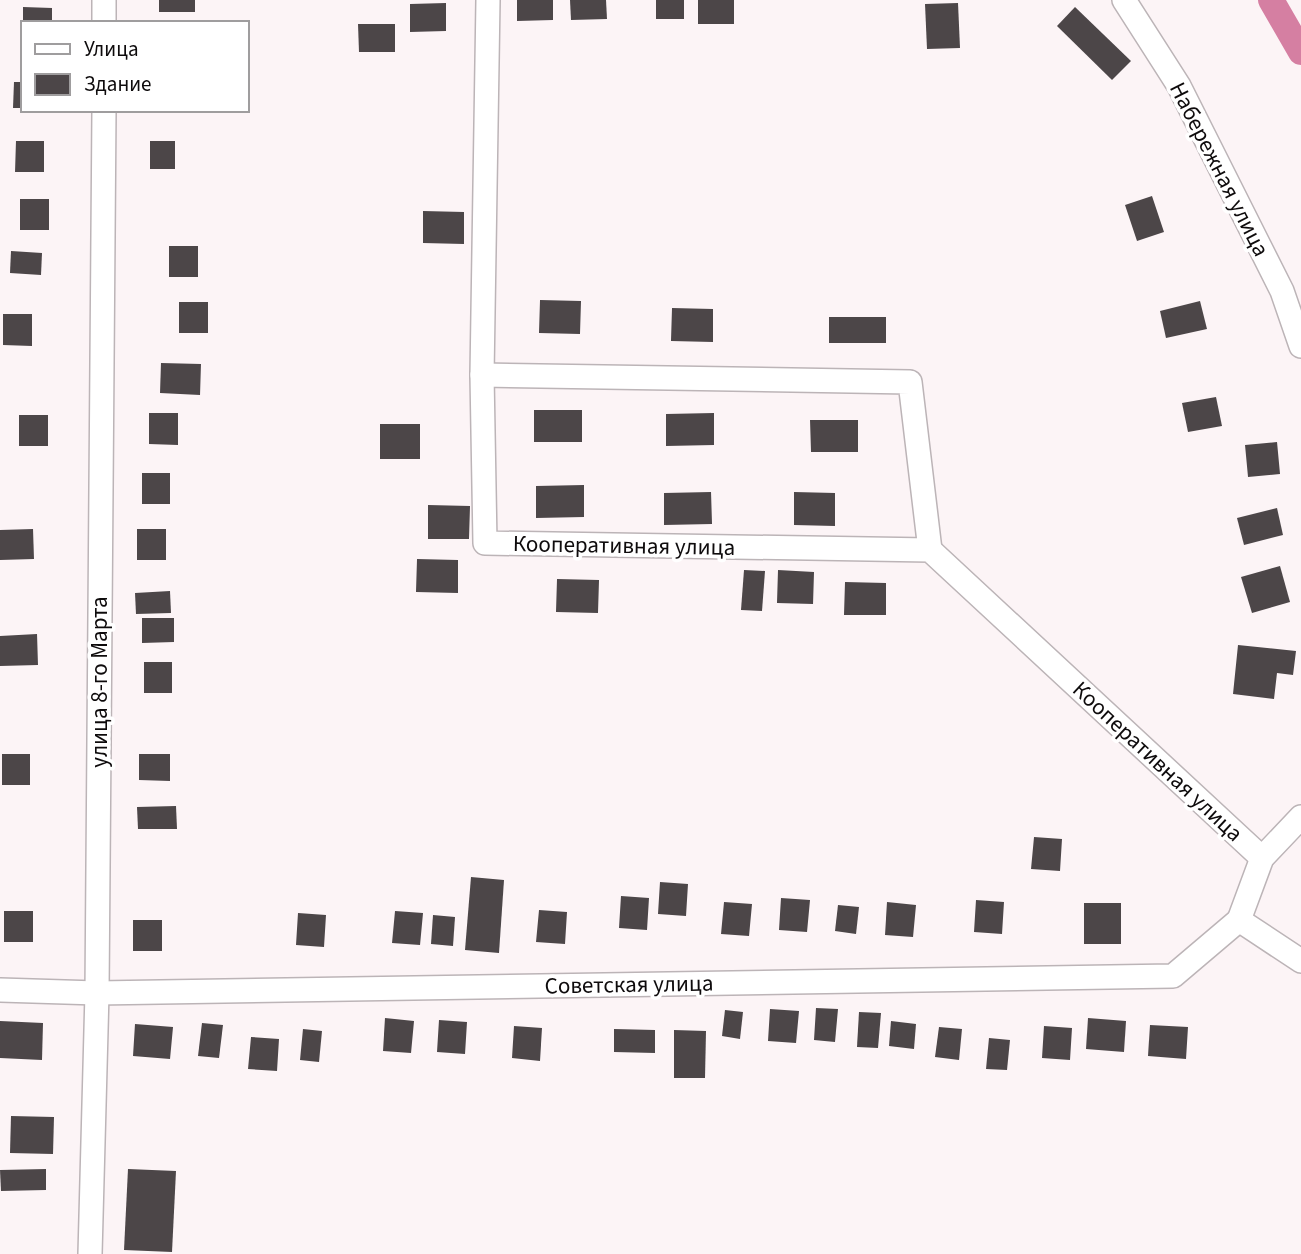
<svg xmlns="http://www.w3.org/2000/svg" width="1301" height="1254" viewBox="0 0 1301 1254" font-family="'Source Sans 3',sans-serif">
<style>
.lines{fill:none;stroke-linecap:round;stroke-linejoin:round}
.canal{stroke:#d57fa2;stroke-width:26}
.building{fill:#4c4648}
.minor-casing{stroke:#bcb4b7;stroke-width:26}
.minor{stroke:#fff;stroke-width:23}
.labels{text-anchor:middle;stroke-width:7;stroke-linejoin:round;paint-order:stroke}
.street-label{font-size:23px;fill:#0e0b0c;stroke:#fff}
</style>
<rect width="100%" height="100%" fill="#fcf4f6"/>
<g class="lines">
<path class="canal" d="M1271,0L1301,52"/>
</g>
<g class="building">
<rect x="159" y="0" width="36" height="12"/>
<path d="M517,0H553V20L517,21Z"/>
<path d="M570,0H606L607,19L571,20Z"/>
<rect x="656" y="0" width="28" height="19"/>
<rect x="698" y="0" width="36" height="24"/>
<path d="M446,3V31L410,32V4Z"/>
<path d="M958,3L960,48L927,49L925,4Z"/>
<path d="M23,7L52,8V23H23Z"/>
<path d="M1075,7L1131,61L1112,80L1057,26Z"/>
<path d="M358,24H395V52H359Z"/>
<path d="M14,82H23V108H13Z"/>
<path d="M16,141H44V172H15Z"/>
<rect x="150" y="141" width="25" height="28"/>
<path d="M1152,196L1164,232L1137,241L1125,205Z"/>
<rect x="20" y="199" width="29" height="31"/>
<path d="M423,211L464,212V244L423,243Z"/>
<rect x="169" y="246" width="29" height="31"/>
<path d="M11,251L42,253L41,275L10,273Z"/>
<path d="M540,300L581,301L580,334L539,333Z"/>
<path d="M1200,301L1207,329L1166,338L1160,311Z"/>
<rect x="179" y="302" width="29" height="31"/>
<path d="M672,308L713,309V342L671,341Z"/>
<path d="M3,314H32V346L3,345Z"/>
<rect x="829" y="317" width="57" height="26"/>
<path d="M161,363L201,364L200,395L160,393Z"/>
<path d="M1216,397L1222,426L1188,432L1182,403Z"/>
<rect x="534" y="410" width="48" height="32"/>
<path d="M149,413H178V445L149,444Z"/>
<path d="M714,413V445L666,446V414Z"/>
<rect x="19" y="415" width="29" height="31"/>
<path d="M810,420H858V452H811Z"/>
<rect x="380" y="424" width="40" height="35"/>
<path d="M1277,442L1280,474L1248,477L1245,445Z"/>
<rect x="142" y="473" width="28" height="31"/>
<path d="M584,485V517L536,518V486Z"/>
<path d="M711,492L712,524L664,525V493Z"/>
<path d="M794,492L835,493V526L794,525Z"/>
<path d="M428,505L470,506L469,539H428Z"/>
<path d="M1277,508L1283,535L1244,545L1237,518Z"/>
<path d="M33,529L34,559L0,560V530Z"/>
<rect x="137" y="529" width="29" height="31"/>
<path d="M417,559L458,560V593L416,592Z"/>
<path d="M1280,566L1290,602L1252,613L1241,577Z"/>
<path d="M744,570L765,571L762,611L741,610Z"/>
<path d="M778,570L814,572L813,604L777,603Z"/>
<path d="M557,579L599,580L598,613L556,612Z"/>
<path d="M845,582L886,583V615H844Z"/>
<path d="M170,591L171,613L136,614L135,593Z"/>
<path d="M142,618H174V642L142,643Z"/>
<path d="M37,634L38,665L0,666V636Z"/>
<path d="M1238,645L1296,651L1293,675L1277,673L1274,699L1233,694Z"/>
<rect x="144" y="662" width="28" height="31"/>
<rect x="2" y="754" width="28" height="31"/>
<path d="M139,754H170V781L139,780Z"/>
<path d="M176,806L177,829H138L137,807Z"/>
<path d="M1034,837L1062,839L1060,871L1031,869Z"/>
<path d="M471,877L504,880L499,953L465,950Z"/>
<path d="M660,882L688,884L686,916L658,914Z"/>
<path d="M621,896L649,898L647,930L619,928Z"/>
<path d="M781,898L810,900L807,932L779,930Z"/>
<path d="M976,900L1004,902L1002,934L974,932Z"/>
<path d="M724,902L752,904L749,936L721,934Z"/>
<path d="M887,902L916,905L913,937L885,935Z"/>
<rect x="1084" y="903" width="37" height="41"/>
<path d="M838,905L859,907L856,934L835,931Z"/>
<path d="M539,910L567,912L565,944L536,942Z"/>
<rect x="4" y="911" width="29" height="31"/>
<path d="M395,911L423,913L420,945L392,943Z"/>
<path d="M298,913L326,915L324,947L296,945Z"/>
<path d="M433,915L455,917L453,946L431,944Z"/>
<rect x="133" y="920" width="29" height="31"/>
<path d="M816,1008L838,1009L835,1042L814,1040Z"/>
<path d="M770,1009L799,1011L796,1043L768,1041Z"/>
<path d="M725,1010L743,1012L740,1039L722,1036Z"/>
<path d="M859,1012L881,1013L878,1048L857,1047Z"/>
<path d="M385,1018L414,1021L411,1053L383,1051Z"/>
<path d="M1088,1018L1126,1021L1124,1052L1086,1049Z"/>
<path d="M439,1020L467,1022L465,1054L437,1052Z"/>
<path d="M0,1021L43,1023L42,1060L0,1058Z"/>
<path d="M891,1021L916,1024L914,1049L889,1046Z"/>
<path d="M202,1023L223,1025L219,1058L198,1056Z"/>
<path d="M135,1024L173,1027L170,1059L133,1056Z"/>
<path d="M1150,1025L1188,1027L1186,1059L1148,1056Z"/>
<path d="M514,1026L542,1028L540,1061L512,1058Z"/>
<path d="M1044,1026L1072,1028L1070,1060L1042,1058Z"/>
<path d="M939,1027L962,1029L959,1060L935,1057Z"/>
<path d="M303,1029L322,1031L319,1062L300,1060Z"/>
<path d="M614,1029L655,1030V1053L614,1052Z"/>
<path d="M674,1030L706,1031L705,1078H674Z"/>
<path d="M251,1037L279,1039L277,1071L248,1069Z"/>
<path d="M989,1038L1010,1040L1007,1070L986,1069Z"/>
<path d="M11,1116L54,1117L53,1154L10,1153Z"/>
<path d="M46,1169V1190L1,1191L0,1170Z"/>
<path d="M128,1169L176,1171L172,1252L124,1250Z"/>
</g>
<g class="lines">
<g class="minor-casing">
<g id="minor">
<path d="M488,0L482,375L485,543L930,550L1262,858"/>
<path d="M1124,0L1179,86L1282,291L1301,346"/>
<path d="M104,23V0"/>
<path d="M482,375L910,382L930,550"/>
<path d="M1301,817L1262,858L1239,920L1301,961"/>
<path d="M0,990L97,993L1173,976L1239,920"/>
<path d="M90,1254L97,993L104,110"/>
</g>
</g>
<use href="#minor" class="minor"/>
</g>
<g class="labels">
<g class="street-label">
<text transform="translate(1220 169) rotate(63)" y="8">Набережная улица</text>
<text transform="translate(624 545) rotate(1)" y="8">Кооперативная улица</text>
<text transform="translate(99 682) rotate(-90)" y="8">улица 8-го Марта</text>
<text transform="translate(1158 761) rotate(43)" y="8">Кооперативная улица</text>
<text transform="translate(629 984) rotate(-1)" y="8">Советская улица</text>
</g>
</g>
<rect x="21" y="21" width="228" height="91" fill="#ffffff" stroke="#9f9d9e" stroke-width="2"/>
<rect x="35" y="44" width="35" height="10" fill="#ffffff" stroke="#9f9d9e" stroke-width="2"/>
<text x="84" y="56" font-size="21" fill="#0e0b0c">Улица</text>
<rect x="35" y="74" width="35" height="21" fill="#4c4648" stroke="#9f9d9e" stroke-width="2"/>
<text x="84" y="91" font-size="21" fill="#0e0b0c">Здание</text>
</svg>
